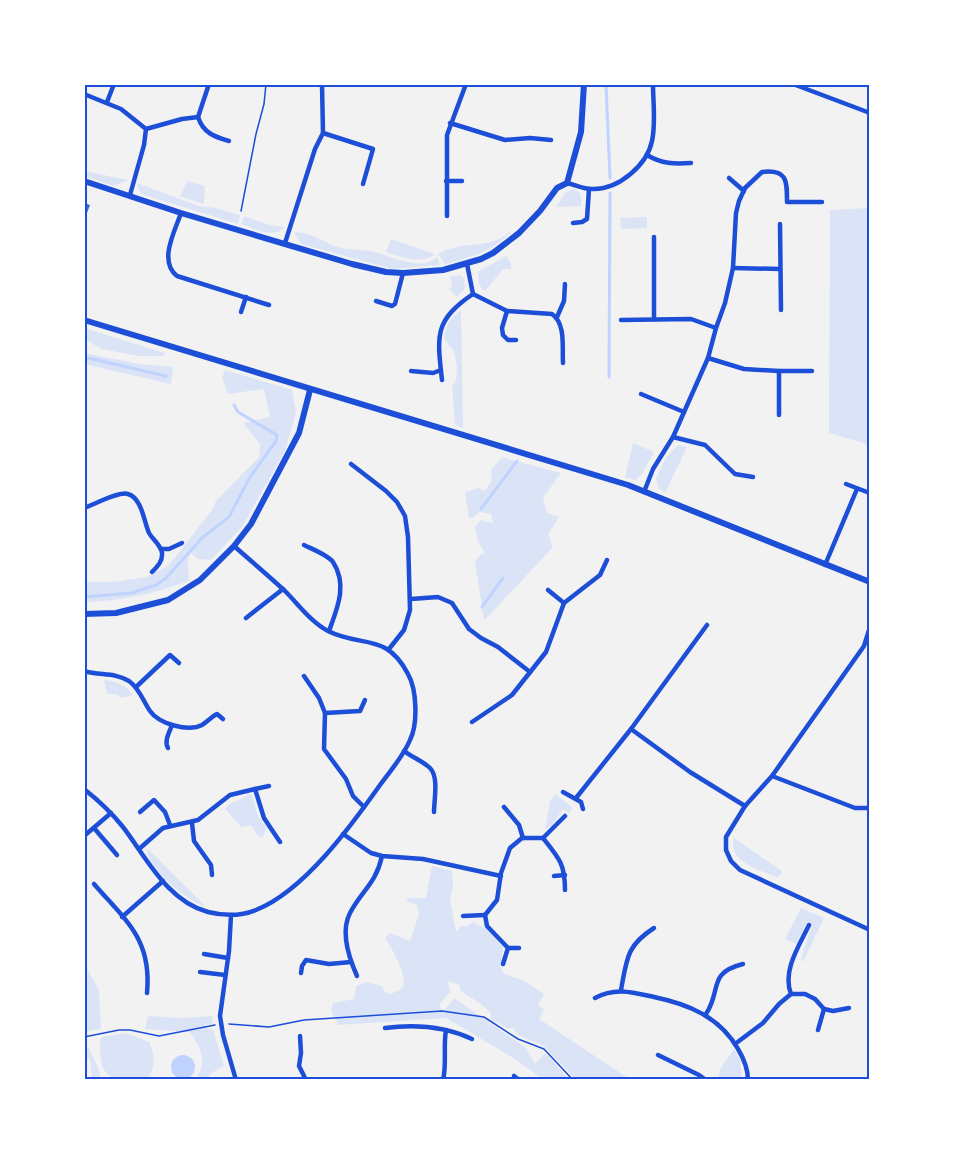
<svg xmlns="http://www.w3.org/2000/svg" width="954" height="1164" viewBox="0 0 954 1164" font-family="'DejaVu Sans',sans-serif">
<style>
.green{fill:#dbe4f7}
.water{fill:#bfd3fe}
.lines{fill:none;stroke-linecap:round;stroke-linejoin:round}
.stream{stroke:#bfd3fe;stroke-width:3}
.building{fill:#3d67dc}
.path{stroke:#1d4ed8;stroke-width:1.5}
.minor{stroke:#1d4ed8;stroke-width:4.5}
.tertiary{stroke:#1d4ed8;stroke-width:6}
.neatline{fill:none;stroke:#1d4ed8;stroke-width:2}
</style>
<rect width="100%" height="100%" fill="#f2f2f2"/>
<g class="green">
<path d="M84,171L128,180L114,186L84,176Z"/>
<path d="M188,181L205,186L204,204L180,196Z"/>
<path d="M137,183L199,206L215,208L240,215L238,224L144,195L139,191Z"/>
<path d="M574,189L581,194V206L556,207L566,192Z"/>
<path d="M870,208V445L829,433L830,210Z"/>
<path d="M244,216L269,225L285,227C273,239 255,229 241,224Z"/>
<path d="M647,217V228L621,229L620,218Z"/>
<path d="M512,230C496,251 469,258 445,264L438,254C467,238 487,252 512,230Z"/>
<path d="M294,232C311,232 322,242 338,247C348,250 363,249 374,252C392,256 421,272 437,257L440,265L392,269L301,244Z"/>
<path d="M391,239L435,254C422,265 401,257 386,252Z"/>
<path d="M506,256L511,263V269H503L486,290H483L479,284L478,272Z"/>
<path d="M460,275L464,279L465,288L457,297L449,289L452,287L450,277Z"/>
<path d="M461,310L463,429L455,424L452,387L456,380L457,368L454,351L444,339C445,324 450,320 461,310Z"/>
<path d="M84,328L165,353L164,356H138L102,349L84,339Z"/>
<path d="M84,353L140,364L173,367L171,384L84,364Z"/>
<path d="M225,370L292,390L296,413L285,451L242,527L211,560L198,559L191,553L188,559L189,581C152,594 123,601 84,602V582H113L147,577L169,565L212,510L216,501L259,457L260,444L243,423L270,417L264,389L228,394L222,378Z"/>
<path d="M633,443L654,452L642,474L635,480L625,477Z"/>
<path d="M678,445L687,447L665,493L659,488L656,479L665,459Z"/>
<path d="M502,457L561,473L543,498L547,513L559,517L548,534L553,547L484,621L475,561L481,554H485L478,541L475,527L481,520L493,523L491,514L480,512L472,518H469L465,492L478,488L485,491L492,480L491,470Z"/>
<path d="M104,680C116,681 126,685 133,695L122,698L116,694H107Z"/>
<path d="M248,794L252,795L258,816L266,827L263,838L258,836L251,825L241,827L225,809C231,800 241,801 248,794Z"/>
<path d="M555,794L573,808L569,813L563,809L553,824L545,830L550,801Z"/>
<path d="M734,838L782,871L778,878C761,870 727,862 734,838Z"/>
<path d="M147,849L149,850L206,907C188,902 147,868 147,849Z"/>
<path d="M432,866L452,871L453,887L450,899L456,932L461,926H467L473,922L487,929L503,947L500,966L503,973L524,981L544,994L538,1005L544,1009L539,1019L631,1080H576L544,1046L518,1035L513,1028H507L490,1019L491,1013L481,1004L461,991L459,985L448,981L450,992L439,1005L443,1012L454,998L526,1048L535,1064L544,1054L549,1056L569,1080H544L510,1056L446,1018L338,1025L331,1011L333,1003L354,999L356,986L367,982L383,987L384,992L391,994C394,992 401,990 403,986C408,977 391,946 385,938L390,933L410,941L419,914L417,905L406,901L409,898H426Z"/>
<path d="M801,908L824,918L803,962L801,959L812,924L807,922L796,944L785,939Z"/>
<path d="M84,963L99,990L101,1029L84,1032Z"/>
<path d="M148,1016L182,1018L213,1016L212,1024H206L204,1027L213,1030L224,1066L210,1074L207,1080H196C207,1059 202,1051 190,1032L145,1029Z"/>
<path d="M126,1033L149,1042C155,1055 156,1069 146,1080C111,1080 99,1082 100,1040L102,1037Z"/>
<path d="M84,1048H89L99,1070L101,1080H92L90,1060L84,1056Z"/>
<path d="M734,1049L740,1060L742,1080H717L721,1068Z"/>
</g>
<circle class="water" cx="183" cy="1067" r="12"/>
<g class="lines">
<g class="stream">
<path d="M606,84L610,178"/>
<path d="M84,357L166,376"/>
<path d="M609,377L610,193"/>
<path d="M481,509L517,461"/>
<path d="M84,597L131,593L156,585L166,578L203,537L229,517L250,477L276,441L277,435L238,412L234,405"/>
<path d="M482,607L503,578"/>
</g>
</g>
<path class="building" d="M84,203L90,205L84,221Z"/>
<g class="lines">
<g class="path">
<path d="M241,211L256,134L264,104L266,84"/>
<path d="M229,1024L269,1027L304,1020L442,1011L484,1017L518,1039L544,1049L573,1080"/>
<path d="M84,1037L119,1030H130L159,1036L215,1025"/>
</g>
<g class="minor">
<path d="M793,84L870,113"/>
<path d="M84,94L121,109L146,129L144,145L130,195"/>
<path d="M107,102L114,84"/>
<path d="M198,117C203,133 215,137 229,141"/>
<path d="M450,123L505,140L530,138L551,140"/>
<path d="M146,129L182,119L198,117L209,84"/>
<path d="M323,133L373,149L363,184"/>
<path d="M647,155C662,164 674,164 691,163"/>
<path d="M729,178L744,191"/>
<path d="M446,181H462"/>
<path d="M567,183C576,185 585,190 594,189C619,189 647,165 652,141C656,123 653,102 653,84"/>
<path d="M181,213C175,231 158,261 177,276L269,305"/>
<path d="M447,216V135L466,84"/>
<path d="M573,223L582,222L587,219L589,189"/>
<path d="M780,224L781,310"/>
<path d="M654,237V319"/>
<path d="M285,243L315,149L323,133L322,84"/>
<path d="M467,264L473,294"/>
<path d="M733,268L780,269"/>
<path d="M376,301L392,306L395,304L403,273"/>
<path d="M507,311L502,328L503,335L508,340H516"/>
<path d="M241,312L246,297"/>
<path d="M557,317L564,301L565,284"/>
<path d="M621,320L691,319L716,328"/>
<path d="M708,358L744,369L779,371"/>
<path d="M411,371L433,373L441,370"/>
<path d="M442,380C437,336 434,320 473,294L507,311L552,314C566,324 562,347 563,363"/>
<path d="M641,394L684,412"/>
<path d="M779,415V371H812"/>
<path d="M673,437L705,445L735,474L753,477"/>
<path d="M351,464L386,491L397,502L405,516L408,537L410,610L404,630L389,649"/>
<path d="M846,484L867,492"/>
<path d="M644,492L653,469L673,437L708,358L716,328L725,303L733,268L736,213L739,201L745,188L762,172C788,169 787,182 787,202H822"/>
<path d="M84,508C93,505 119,491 128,494C142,498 144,522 149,533C153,540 161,545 162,553C163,561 157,567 152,572"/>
<path d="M304,545C312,549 328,555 333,562C348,585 337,609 329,631"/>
<path d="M161,549H169L182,543"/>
<path d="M825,565L857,489"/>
<path d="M548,590L564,603"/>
<path d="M411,599L438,597L452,603L469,629L481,638L498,647L530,672"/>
<path d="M246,618L283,589"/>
<path d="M870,627L864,646L772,776L745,806L726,837V850L731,861L740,870L870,930"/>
<path d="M84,671C100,676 114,672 129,681C140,689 143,701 150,711C159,724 188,732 202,725C207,722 211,717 217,714L223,719"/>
<path d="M304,676L319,698L325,713L324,749L346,779L353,796L364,807"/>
<path d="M136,687L170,655L179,663"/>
<path d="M325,713L360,711L365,700"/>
<path d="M472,722L512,695L546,652L564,603L600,575L607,560"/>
<path d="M631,729L690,772L745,806"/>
<path d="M168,748C164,741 169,733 172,725"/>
<path d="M404,751C412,757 424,762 430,768C439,777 434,800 434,812"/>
<path d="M772,776L855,808H870"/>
<path d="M84,789C98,800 111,812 123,827C146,857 167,901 208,912C224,916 241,916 256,910C304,891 351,826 380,785C390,771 403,757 410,740C418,724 417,690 408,674C386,632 362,648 328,631C311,622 299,605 285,591C269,576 251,561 234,546"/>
<path d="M255,789L269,786"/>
<path d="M563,792L581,802L583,809"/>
<path d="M576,798L631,729L707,625"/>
<path d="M504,807L519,825L523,838"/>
<path d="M140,812L154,800L165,812L170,825"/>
<path d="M192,823L194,841L211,865L212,875"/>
<path d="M94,828L117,855"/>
<path d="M343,834L371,853L382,856L423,859L501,876"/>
<path d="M84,836L111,813"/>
<path d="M543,838C559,858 565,864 565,890"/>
<path d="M139,849L163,828L198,820L230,795L255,789L264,818L280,842"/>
<path d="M554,876L565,875"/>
<path d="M94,884C126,921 152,939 147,993"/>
<path d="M231,915L229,951L220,1016L223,1035L236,1080"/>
<path d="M463,916L485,915"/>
<path d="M122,917L163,881"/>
<path d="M508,948H519"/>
<path d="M204,954L228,958"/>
<path d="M503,964L508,948L487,926L485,915L497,900L501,873L510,848L522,838H543L565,816"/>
<path d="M200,972L225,975"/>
<path d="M301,973L302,966L306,960L329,964L351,962"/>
<path d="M357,976C349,958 340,932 350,913C362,890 376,884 382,856"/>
<path d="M621,990C627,959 626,946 654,928"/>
<path d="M791,994H805L815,999L824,1009L833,1011L849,1008"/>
<path d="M595,998C615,987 632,992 654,997C688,1004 720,1017 738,1049C744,1059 748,1068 748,1080"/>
<path d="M706,1014C722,990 707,973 743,964"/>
<path d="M385,1028C416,1024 444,1026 472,1039"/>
<path d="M818,1030L824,1009"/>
<path d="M300,1036L301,1053L299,1066L306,1080"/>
<path d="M735,1044L763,1023L779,1004L791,994C782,971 799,946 809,925"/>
<path d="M658,1055L699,1075L706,1080"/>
<path d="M514,1076L519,1080"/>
<path d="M443,1080C447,1064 443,1047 446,1030"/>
</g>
<g class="tertiary">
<path d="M84,181L181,213L352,264L386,272L403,273L443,270L481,259L493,253L519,233L540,211L557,188L567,183L581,132L584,84"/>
<path d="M84,320L628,485L870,582"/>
<path d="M84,614L116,613L168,600L200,580L234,546L251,524L299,433L310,390"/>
</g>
</g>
<rect width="954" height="1164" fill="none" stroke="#ffffff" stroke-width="171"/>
<rect x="86" y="86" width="782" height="992" class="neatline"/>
</svg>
